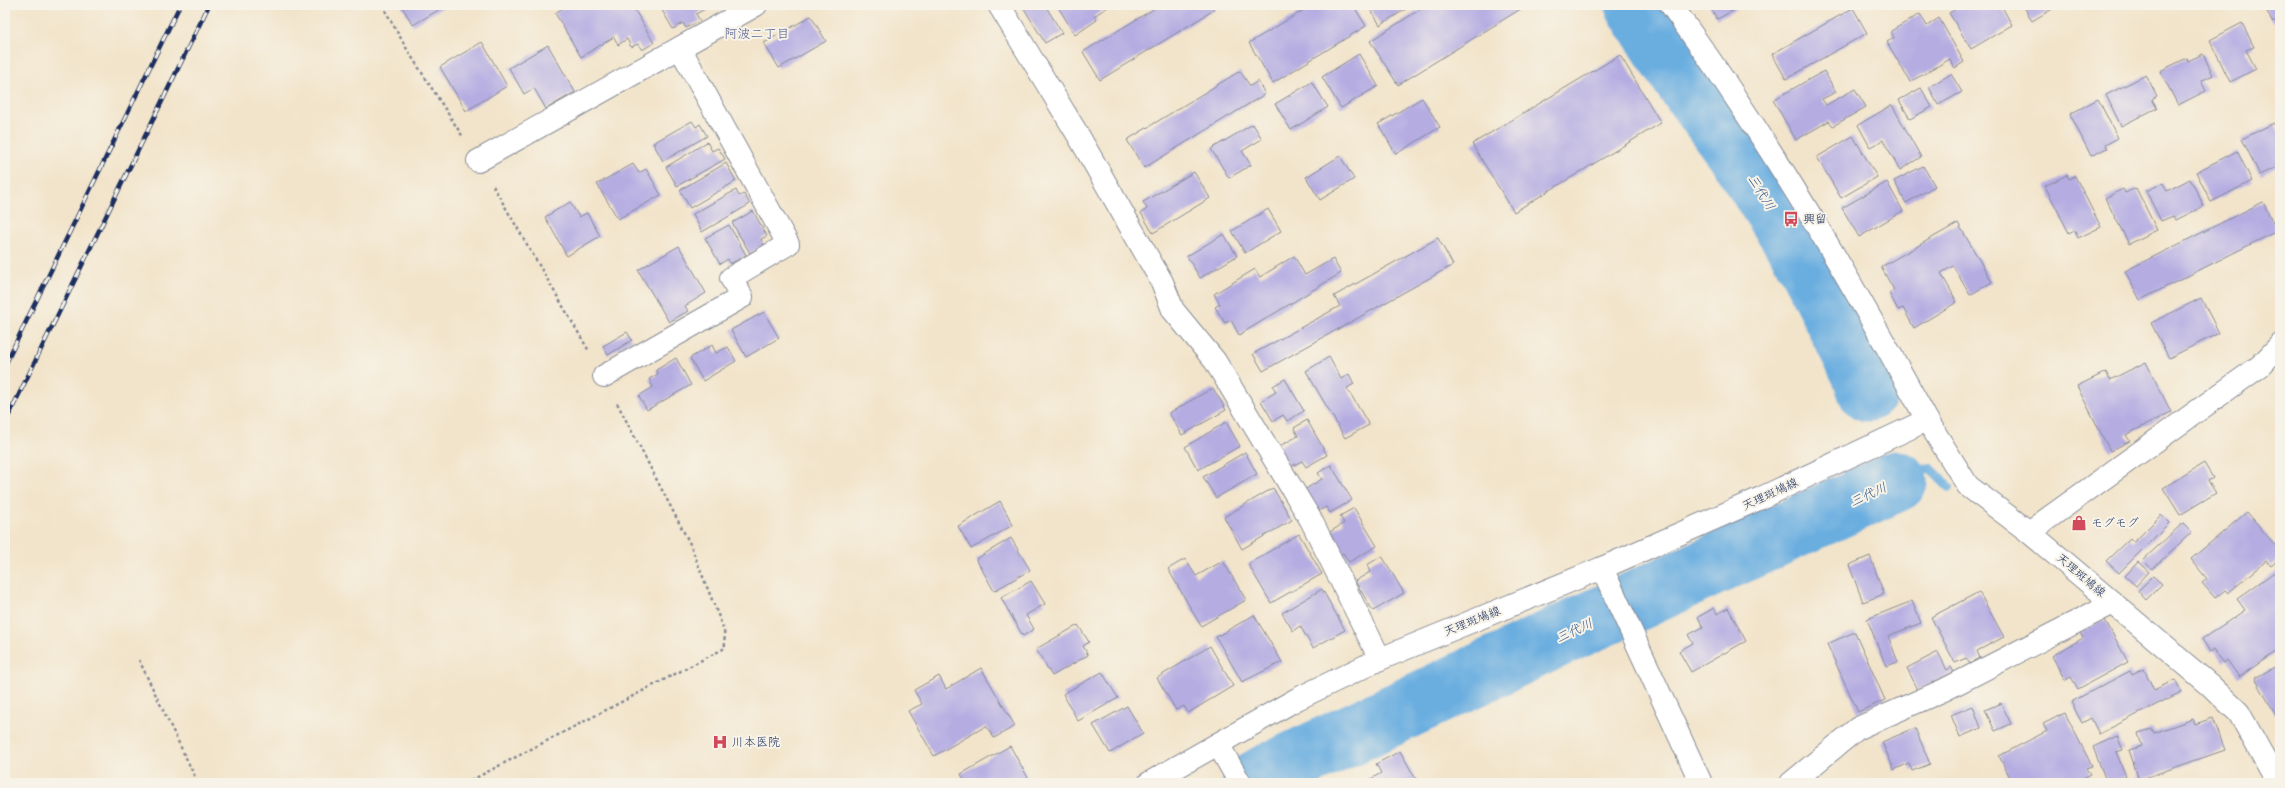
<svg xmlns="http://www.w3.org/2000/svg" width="2285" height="788" viewBox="0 0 2285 788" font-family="Kalam,'Klee One',sans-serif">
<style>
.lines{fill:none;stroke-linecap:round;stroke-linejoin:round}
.stream{stroke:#6baee0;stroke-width:10}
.river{stroke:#6baee0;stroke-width:61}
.building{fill:#b5ade2}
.street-casing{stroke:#868a94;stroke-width:24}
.secondary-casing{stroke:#868a94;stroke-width:24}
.path{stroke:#868a94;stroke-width:2.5;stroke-dasharray:3 3;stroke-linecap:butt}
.street{stroke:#fff;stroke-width:22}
.secondary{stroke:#fff;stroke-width:22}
.rail-casing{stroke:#1b2f5e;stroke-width:4.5}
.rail{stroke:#f7f3e8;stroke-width:3;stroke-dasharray:9;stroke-linecap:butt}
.labels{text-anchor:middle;stroke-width:4;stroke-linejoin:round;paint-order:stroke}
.poi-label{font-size:12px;fill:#1b2f5e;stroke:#f7f3e8;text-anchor:start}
.street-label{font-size:12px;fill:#1b2f5e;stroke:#f7f3e8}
.neighbourhood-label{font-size:13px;fill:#515b8c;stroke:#f7f3e8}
.water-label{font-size:13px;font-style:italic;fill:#335585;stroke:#f7f3e8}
</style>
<rect width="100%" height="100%" fill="#f7f3e8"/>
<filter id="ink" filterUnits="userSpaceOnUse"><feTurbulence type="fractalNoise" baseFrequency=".025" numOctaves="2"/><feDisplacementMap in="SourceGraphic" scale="8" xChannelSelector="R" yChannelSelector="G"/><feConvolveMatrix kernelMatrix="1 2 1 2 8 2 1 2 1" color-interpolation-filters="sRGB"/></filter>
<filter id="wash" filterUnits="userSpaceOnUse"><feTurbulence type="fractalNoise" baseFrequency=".012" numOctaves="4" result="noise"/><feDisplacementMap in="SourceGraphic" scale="16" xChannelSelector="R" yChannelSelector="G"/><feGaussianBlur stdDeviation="0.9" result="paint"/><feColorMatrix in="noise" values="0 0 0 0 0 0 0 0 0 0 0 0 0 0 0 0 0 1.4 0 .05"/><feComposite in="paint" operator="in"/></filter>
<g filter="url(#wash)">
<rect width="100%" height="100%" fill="#f2e4ca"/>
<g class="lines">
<path class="stream" d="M1897,481L1930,468L1949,487"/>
<g class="river">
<path d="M1635,5L1683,79L1738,154L1801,252L1861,371L1868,391"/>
<path d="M1253,783L1268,774L1549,641L1897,481"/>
</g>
</g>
<g id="blocks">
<g class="building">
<path d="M401,5H447L413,25Z"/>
<path d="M568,5H632L654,43L642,50L638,44L631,47L627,39L618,45L614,37L581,57L555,13Z"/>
<path d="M659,5H712L696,14L700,21L686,28L683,23L673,29Z"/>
<path d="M1022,5H1045L1062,33L1045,43Z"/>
<path d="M1057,5H1111L1094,16L1097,20L1075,35Z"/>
<path d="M1160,5H1211L1214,10L1100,80L1083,52Z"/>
<path d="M1312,5H1353L1366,26L1273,83L1249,43Z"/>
<path d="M1368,5H1408L1409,7L1380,25Z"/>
<path d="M1427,5H1527L1398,85L1370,41Z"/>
<path d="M1709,5H1744L1717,19Z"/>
<path d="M1963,5H1974L1976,8L1980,5H2001L2012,25L1971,49L1949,13Z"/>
<path d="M2023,5H2059L2032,21Z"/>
<path d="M2264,5H2280V19L2272,22Z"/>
<path d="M1853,8L1867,33L1786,79L1772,54Z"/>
<path d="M1920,14L1927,26L1939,18L1964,62L1955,68L1950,59L1910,82L1887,42L1894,38L1891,31Z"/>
<path d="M811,16L826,41L779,68L764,43Z"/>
<path d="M2242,23L2254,47L2246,50L2256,69L2230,82L2210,40Z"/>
<path d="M482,42L507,86L466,111L440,67Z"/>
<path d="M548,45L575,92L546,109L534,88L524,94L509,68Z"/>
<path d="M1359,54L1378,86L1341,108L1322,77Z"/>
<path d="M2203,54L2213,75L2201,81L2206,91L2178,105L2160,71L2187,58L2188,61Z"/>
<path d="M1620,55L1661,123L1514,212L1472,144Z"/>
<path d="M1240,71L1250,86L1258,81L1265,94L1144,168L1127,140Z"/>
<path d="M1824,71L1836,92L1822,99L1826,105L1855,89L1866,107L1833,126L1829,121L1796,140L1773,100Z"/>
<path d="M1951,74L1962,92L1938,105L1929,87Z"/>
<path d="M2146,75L2157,96L2152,99L2157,108L2121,126L2106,95Z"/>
<path d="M1312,82L1328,107L1291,130L1275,104Z"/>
<path d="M1921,88L1932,107L1910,119L1899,100Z"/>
<path d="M1422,98L1440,127L1396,154L1378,124Z"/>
<path d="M2098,99L2118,138L2105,145L2107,148L2091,156L2070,114Z"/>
<path d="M1892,105L1921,157L1900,170L1883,140L1870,147L1858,125Z"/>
<path d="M692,121L696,127L700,124L707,136L663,161L653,143Z"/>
<path d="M2274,123L2280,134V161L2275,164L2277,167L2260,175L2242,139Z"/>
<path d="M1253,124L1262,139L1242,151L1251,165L1229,178L1211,149Z"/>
<path d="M1853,136L1877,177L1841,198L1817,157Z"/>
<path d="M707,142L712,151L718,148L725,159L677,186L666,167Z"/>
<path d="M2237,151L2252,181L2211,202L2196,172Z"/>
<path d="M1340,156L1354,179L1320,200L1306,177Z"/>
<path d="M726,163L736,181L690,208L680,190Z"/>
<path d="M633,164L639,173L646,169L661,195L618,219L597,184Z"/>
<path d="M1923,166L1935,186L1906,203L1894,181Z"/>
<path d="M1194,172L1210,198L1153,233L1141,213L1147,209L1143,202Z"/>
<path d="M2067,175L2069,179L2075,176L2101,227L2078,238L2074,230L2069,233L2045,186Z"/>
<path d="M2190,179L2204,206L2176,220L2173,216L2161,221L2146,191L2163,183L2167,191Z"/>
<path d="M1887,182L1903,211L1859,237L1842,208Z"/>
<path d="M2136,188L2157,230L2129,244L2105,198L2123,189L2125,193Z"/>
<path d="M736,190L739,196L744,194L750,204L702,232L693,214Z"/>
<path d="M570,202L579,217L587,213L600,236L567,256L545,217Z"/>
<path d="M2263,202L2277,231L2140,300L2125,271Z"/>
<path d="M1268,209L1281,231L1245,253L1232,231Z"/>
<path d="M753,211L767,236L761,239L764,245L750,253L732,223Z"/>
<path d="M1958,223L1992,282L1970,295L1953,266L1941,273L1957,302L1914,328L1903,308L1898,310L1889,293L1894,290L1881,267Z"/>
<path d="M729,225L746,255L730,264L728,259L720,264L705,238Z"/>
<path d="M1224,234L1237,256L1200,278L1187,256Z"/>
<path d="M1438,238L1453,265L1263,371L1253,354L1340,306L1334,296Z"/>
<path d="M679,246L706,293L685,306L688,311L669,322L638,270Z"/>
<path d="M1294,256L1305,275L1333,259L1341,273L1239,335L1231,320L1225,323L1215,307L1220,304L1214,294L1255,269L1260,277Z"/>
<path d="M2201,298L2219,333L2169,358L2151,323Z"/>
<path d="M764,312L779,338L746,357L731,330Z"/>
<path d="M627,332L632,340L608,355L603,346Z"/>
<path d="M712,345L716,353L728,347L736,361L703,381L690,358Z"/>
<path d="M1329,357L1341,379L1349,374L1354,384L1347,388L1369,425L1345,438L1306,371Z"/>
<path d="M676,358L691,385L647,410L639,396L653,387L649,379L658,374L656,370Z"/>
<path d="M2146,362L2171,412L2126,435L2130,441L2110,451L2077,386L2106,372L2110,380Z"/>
<path d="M1285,379L1304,411L1287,421L1283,415L1273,421L1261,401L1276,392L1273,386Z"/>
<path d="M1213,388L1226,410L1182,435L1169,413Z"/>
<path d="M1307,420L1327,455L1306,467L1302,461L1290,467L1278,447L1298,436L1294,428Z"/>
<path d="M1226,422L1240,446L1198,470L1185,447Z"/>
<path d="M1245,452L1257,474L1216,498L1203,477Z"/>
<path d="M2204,463L2213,478L2208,481L2216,493L2180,515L2163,488Z"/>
<path d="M1331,465L1352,500L1330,513L1326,507L1317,512L1304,490L1322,479L1318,473Z"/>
<path d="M1273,488L1292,520L1242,549L1224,517Z"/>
<path d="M1000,501L1013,525L971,549L958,526Z"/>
<path d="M1354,508L1377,546L1349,562L1343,553L1340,555L1327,534L1344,523L1340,516Z"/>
<path d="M2247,512L2280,551V559L2271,566L2267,561L2228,593L2225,590L2215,598L2202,583L2207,579L2191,559Z"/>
<path d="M2161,515L2169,523L2119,573L2106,561L2130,538L2134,542Z"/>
<path d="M2183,523L2192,532L2152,569L2143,560Z"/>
<path d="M1299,534L1322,574L1271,603L1248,564Z"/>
<path d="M1011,538L1030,570L994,591L976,559Z"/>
<path d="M1382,556L1404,593L1373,611L1355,581L1370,572L1367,565Z"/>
<path d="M1870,556L1884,594L1863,602L1849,565Z"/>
<path d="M1185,559L1196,576L1223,561L1246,600L1201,626L1168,569Z"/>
<path d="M2138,562L2149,572L2136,586L2125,576Z"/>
<path d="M2280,568V649L2239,677L2227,660L2223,663L2213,650L2210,652L2202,639L2245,610L2237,599Z"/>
<path d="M2153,576L2162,584L2146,600L2138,591Z"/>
<path d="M1031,581L1045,604L1026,615L1034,629L1023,636L1001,598Z"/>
<path d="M1322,589L1345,630L1313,648L1300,626L1293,631L1282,613Z"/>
<path d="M1979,592L2004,637L1977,651L1980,658L1970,664L1966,658L1955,663L1931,617Z"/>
<path d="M1912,601L1921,623L1888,636L1898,662L1886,666L1867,619Z"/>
<path d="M1714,608L1717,614L1728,608L1746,641L1691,672L1679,651L1693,643L1688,635L1703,627L1698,617Z"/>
<path d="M1254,615L1282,662L1242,682L1216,637Z"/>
<path d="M2105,620L2128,662L2078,689L2071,677L2065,680L2052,656L2083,638L2080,633Z"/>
<path d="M1078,625L1089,642L1083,646L1088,655L1052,676L1036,649Z"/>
<path d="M1855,632L1885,700L1858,712L1827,644Z"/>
<path d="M1210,646L1233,686L1188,713L1184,706L1176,710L1157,678Z"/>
<path d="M1938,652L1947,670L1951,667L1954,672L1918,690L1907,668Z"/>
<path d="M2280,664V713L2276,716L2255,678Z"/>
<path d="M981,668L1015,726L994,738L986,726L934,756L908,711L922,704L914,690L939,676L946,689Z"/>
<path d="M2144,669L2154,690L2175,680L2181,692L2099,734L2091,718L2082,723L2071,702L2130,671L2132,675Z"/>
<path d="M1102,672L1118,698L1078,721L1063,694Z"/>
<path d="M2001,703L2011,724L1995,731L1985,710Z"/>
<path d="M1127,706L1143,733L1110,753L1093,725Z"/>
<path d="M1973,706L1981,728L1960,737L1951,715Z"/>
<path d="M2065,713L2092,766L2086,768L2090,775L2075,783H2071L2068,778L2058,783H2013L1999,756L2047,731L2043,724Z"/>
<path d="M2213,718L2225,750L2139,780L2129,750L2142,746L2138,733L2152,729L2154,733L2193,719L2195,724Z"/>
<path d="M1915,728L1930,764L1912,771L1909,763L1894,770L1882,742Z"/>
<path d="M2117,736L2123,750L2116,752L2126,776L2107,783L2093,747Z"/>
<path d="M1010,746L1031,783H966L961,774Z"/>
<path d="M1400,751L1418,783H1364L1381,773L1376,764Z"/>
</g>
</g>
</g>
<g filter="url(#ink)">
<use href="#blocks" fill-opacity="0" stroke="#868a94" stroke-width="1"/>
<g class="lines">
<g class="street-casing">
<g id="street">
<path d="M999,5L1078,135L1162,282L1173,310L1215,361L1311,520L1380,659"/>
<path d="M1671,5C1693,36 1715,66 1735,97C1805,201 1867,310 1927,420"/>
<path d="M478,161L756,5"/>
<path d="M604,376L742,297L731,278L788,244L680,48"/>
<path d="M2029,532L2260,366L2280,345"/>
<path d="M1602,568L1701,783"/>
<path d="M1218,744L1240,783"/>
<path d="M1791,783L1858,728L1944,690L2113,603"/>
</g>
</g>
<g class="secondary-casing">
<path id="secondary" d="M1149,783L1297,699L1380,659L1602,568L1761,498L1927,420L1968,486L2029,532L2210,685L2239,713L2278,783"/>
</g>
<g class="path">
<path d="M382,5L408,51L463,137"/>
<path d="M493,186L589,351"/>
<path d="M139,660L198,783"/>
<path d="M466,783L725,648L724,630L690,544L616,401"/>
</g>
<use href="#street" class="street"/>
<use href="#secondary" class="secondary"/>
<g class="rail-casing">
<g id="rail">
<path d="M5,365L180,5"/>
<path d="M5,423L209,5"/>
</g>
</g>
<use href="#rail" class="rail"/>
</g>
</g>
<defs>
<g id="bus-bare" transform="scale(1.2)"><path d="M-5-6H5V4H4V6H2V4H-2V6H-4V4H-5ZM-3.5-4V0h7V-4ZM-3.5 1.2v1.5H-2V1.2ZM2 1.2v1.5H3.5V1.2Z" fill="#d1495b" stroke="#f7f3e8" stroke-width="2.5" paint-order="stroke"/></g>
<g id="shop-bare" transform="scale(1.2)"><path d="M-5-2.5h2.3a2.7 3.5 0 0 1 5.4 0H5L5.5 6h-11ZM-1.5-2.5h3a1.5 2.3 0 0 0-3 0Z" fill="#d1495b" stroke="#f7f3e8" stroke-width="2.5" paint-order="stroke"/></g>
<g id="hospital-bare" transform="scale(1.2)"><path d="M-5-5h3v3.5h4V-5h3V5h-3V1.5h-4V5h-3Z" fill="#d1495b" stroke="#f7f3e8" stroke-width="2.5" paint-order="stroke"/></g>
</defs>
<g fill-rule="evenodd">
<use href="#bus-bare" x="1791" y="219"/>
<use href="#shop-bare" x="2079" y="523"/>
<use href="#hospital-bare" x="720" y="742"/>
</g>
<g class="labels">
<g class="poi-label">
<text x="1803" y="223">興留</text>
<text x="2091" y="527">モグモグ</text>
<text x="732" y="746">川本医院</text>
</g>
<g class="street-label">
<text transform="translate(1770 494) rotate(-25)" y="4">天理斑鳩線</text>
<text transform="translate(2081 575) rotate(40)" y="4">天理斑鳩線</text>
<text transform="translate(1472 621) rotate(-22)" y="4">天理斑鳩線</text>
</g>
<g class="neighbourhood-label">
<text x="757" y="38">阿波二丁目</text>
</g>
<g class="water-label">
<text transform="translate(1762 192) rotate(58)" y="5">三代川</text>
<text transform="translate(1868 494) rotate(-25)" y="5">三代川</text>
<text transform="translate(1574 630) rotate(-25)" y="5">三代川</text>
</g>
</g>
<rect width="2285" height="788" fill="none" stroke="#f7f3e8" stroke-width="20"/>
</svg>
